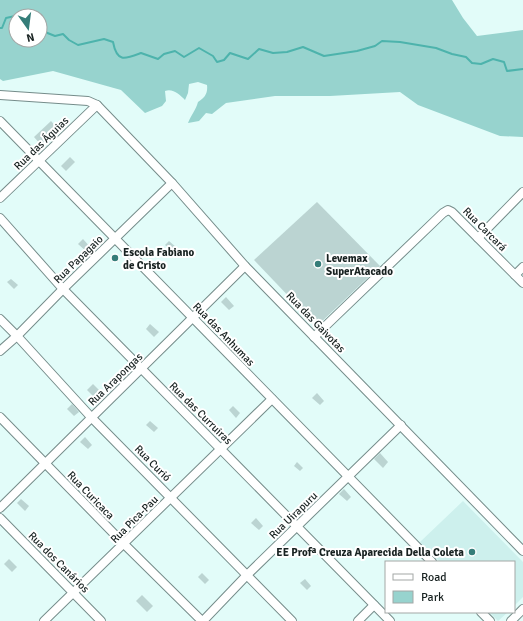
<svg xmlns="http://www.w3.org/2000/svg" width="523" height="621" viewBox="0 0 523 621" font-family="Signika,sans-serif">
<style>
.built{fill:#cdf0ed}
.green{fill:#97d3ce;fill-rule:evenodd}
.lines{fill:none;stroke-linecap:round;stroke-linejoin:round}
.stream{stroke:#4db3ac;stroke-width:2}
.building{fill:#bbd4d2}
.minor-casing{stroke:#758c8a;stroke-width:10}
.minor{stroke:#fff;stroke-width:8}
.poi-dot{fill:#357d79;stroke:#fff;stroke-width:1.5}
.labels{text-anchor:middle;stroke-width:4;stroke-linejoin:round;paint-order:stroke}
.street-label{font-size:11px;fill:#182221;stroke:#fff}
.poi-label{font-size:11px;font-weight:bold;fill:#182221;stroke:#fff;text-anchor:start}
</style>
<rect width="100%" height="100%" fill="#e2fcf9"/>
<g class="built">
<path d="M463,501L523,562V597L514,606V562H440L420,542Z"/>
<path d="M489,612H508L498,621Z"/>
</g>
<path class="green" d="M0,0H452L463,18L477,36L523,30V137L500,136L418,105L400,92L330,96H275L226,103L212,114L206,113L199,121L188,123C191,115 196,110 198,102C205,98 208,93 207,85L198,82L189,84L188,93L185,100C180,95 173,88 165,91L166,101L162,106L145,113L121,90L53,71L3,81L0,79ZM16,16H40V40H16Z"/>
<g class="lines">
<g class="stream">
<path d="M0,28H2L6,18L15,16H22"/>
<path d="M40,30L55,36L63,34L69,40L78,45L104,39L113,42C117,63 125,59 141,53L158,59L164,54L175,51L184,57L199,48L213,56L217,62L224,60L230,53L248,59L259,49L273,53L287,52L303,47L324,56L357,51L375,46L382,41L400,42L436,48L452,54L466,57L472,63L481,64L493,59L504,62L507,71L523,69"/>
</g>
</g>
<g class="building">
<path d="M51,121L58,129L41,145L34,137Z"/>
<path d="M70,157L75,162L66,171L61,166Z"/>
<path d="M317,202L380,266L317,326L254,260Z"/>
<path d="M83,239L91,248L87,252L78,244Z"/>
<path d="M169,241L177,248L173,252L165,245Z"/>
<path d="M11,279L18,285L14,289L7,282Z"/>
<path d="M226,297L234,306L229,310L221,302Z"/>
<path d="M150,324L159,332L154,337L146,329Z"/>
<path d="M93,384L102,393L96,399L87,390Z"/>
<path d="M317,393L324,401L320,405L312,398Z"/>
<path d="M72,404L79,412L74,416L67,409Z"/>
<path d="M233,406L240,413L236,418L229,410Z"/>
<path d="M150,421L158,428L154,432L146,425Z"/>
<path d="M85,437L92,445L88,449L80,442Z"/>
<path d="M380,453L388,462L383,468L374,459Z"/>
<path d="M297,462L303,468L300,471L294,466Z"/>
<path d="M344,489L351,497L347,501L339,494Z"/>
<path d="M21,499L29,506L25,511L17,503Z"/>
<path d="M256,518L263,526L259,530L251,523Z"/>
<path d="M9,559L17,567L12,572L4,564Z"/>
<path d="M202,573L209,580L205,584L198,577Z"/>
<path d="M305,579L311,586L307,590L300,583Z"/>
<path d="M142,595L153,606L147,612L136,601Z"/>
</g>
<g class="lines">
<g class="minor-casing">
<g id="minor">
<path d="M0,95L88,101L97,105L172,183L245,266L523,551"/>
<path d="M0,121L432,562"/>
<path d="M0,198L97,105"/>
<path d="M0,218L63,289L390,621"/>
<path d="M478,238L523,192"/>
<path d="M515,275L523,267"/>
<path d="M0,319L17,336L91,417L292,621"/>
<path d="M314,337L443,213L448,210L452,212L523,283"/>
<path d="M0,351L17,336L63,289L172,183"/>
<path d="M0,417L124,544L202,621"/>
<path d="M0,508L245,266"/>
<path d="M0,518L101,621"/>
<path d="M481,612L490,621"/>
<path d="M44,621L272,399"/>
<path d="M203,621L247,575L401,425"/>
<path d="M358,621L374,605"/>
<path d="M511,621L523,609"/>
</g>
</g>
<use href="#minor" class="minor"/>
</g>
<g class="poi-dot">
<circle cx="115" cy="258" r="4"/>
<circle cx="318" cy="264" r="4"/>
<circle cx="472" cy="552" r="4"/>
</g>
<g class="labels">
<g class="street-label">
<text transform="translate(41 143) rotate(-44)" y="4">Rua das Águias</text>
<text transform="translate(485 229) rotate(45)" y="4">Rua Carcará</text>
<text transform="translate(78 259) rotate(-44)" y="4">Rua Papagaio</text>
<text transform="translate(316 322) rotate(46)" y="4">Rua das Gaivotas</text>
<text transform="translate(224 334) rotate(46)" y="4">Rua das Anhumas</text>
<text transform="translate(115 379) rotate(-44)" y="4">Rua Arapongas</text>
<text transform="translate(201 413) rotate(45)" y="4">Rua das Curruiras</text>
<text transform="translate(153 463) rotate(45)" y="4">Rua Curió</text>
<text transform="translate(91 495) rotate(46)" y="4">Rua Curicaca</text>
<text transform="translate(293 515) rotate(-44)" y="4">Rua Uirapuru</text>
<text transform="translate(134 519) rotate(-45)" y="4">Rua Pica-Pau</text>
<text transform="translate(59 562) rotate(45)" y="4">Rua dos Canários</text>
</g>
<g class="poi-label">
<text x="123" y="256">Escola Fabiano<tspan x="123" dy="13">de Cristo</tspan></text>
<text x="326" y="262">Levemax<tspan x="326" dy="13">SuperAtacado</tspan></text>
<text x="464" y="556" text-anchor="end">EE Profª Creuza Aparecida Della Coleta</text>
</g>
</g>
<rect x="385" y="561" width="130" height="52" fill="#ffffff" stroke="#a3a7a6"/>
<rect x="393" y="574" width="20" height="6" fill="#ffffff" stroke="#a3a7a6"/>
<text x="421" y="581" font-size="12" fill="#182221">Road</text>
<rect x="393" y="591" width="20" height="12" fill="#97d3ce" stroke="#a3a7a6"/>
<text x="421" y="601" font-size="12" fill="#182221">Park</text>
<g transform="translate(28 28) rotate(166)"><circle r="19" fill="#ffffff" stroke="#a3a7a6"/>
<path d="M0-3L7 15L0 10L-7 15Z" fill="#357d79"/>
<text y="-6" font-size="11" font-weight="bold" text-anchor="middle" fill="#182221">N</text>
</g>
</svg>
